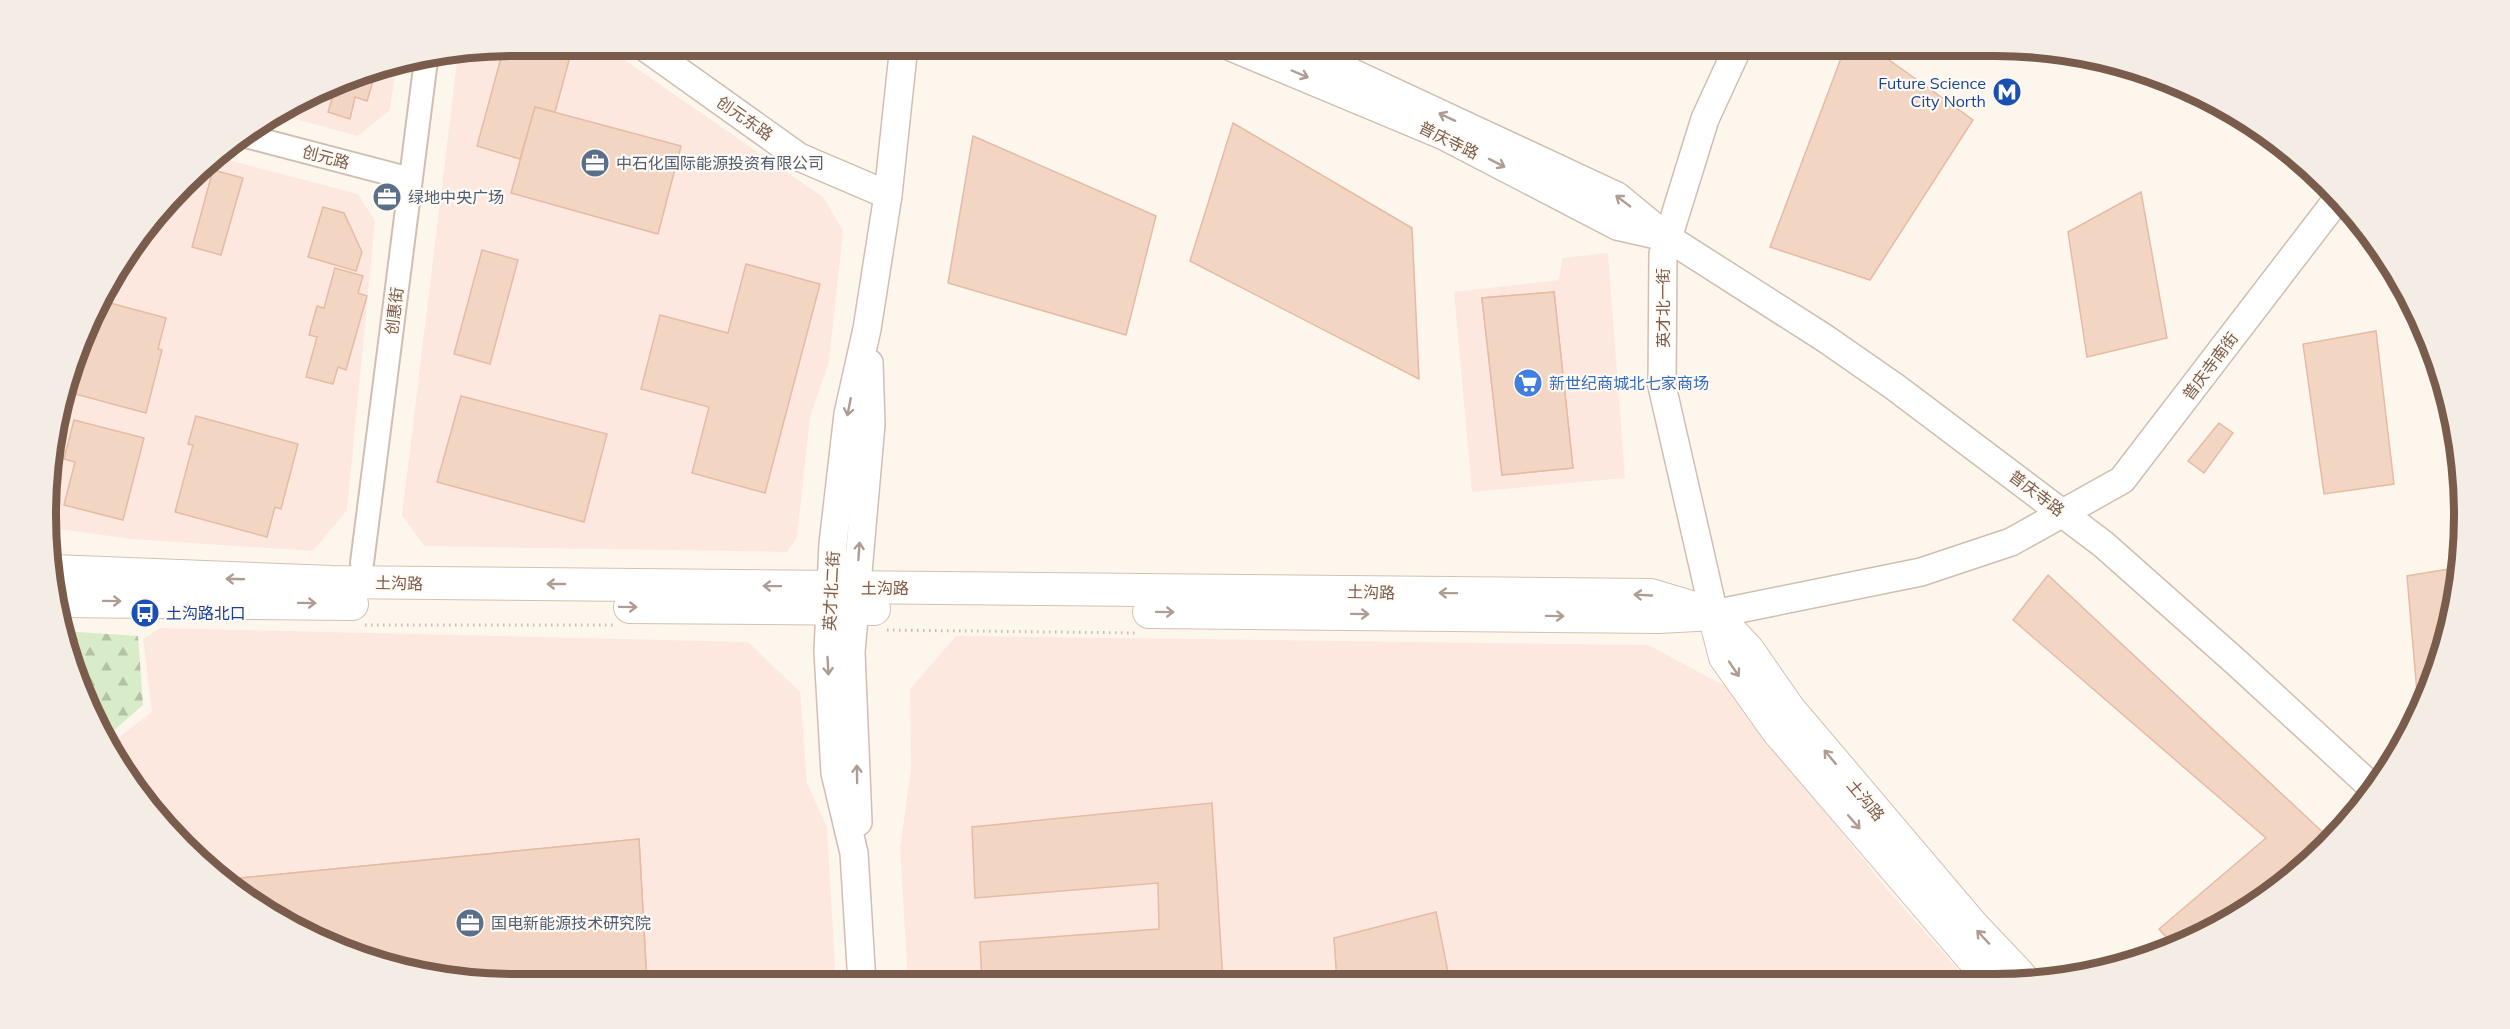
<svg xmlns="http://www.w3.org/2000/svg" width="2510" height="1029" viewBox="0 0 2510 1029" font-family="Mulish,'Noto Sans SC',sans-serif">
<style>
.commercial{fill:#fde8e0}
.forest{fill:url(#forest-firs)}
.building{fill:#f3d5c3;stroke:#e6bba3;stroke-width:1.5}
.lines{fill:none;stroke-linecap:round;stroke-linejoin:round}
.minor-casing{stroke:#d1beb0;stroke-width:26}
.tertiary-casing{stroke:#d1beb0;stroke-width:30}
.secondary-casing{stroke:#d6c0b0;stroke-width:34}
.path{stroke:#d9b8a5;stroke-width:3;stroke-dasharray:1.5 4.5;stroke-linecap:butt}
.minor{stroke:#fff;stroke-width:22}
.tertiary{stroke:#fff;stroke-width:27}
.secondary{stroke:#fff;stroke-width:32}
.oneway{stroke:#af9d94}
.labels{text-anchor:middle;stroke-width:4.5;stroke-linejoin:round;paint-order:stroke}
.transit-label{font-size:16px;fill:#164399;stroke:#fffaf3;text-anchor:end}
.street-label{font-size:16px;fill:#7a5c4d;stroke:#fffaf3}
.service-label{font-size:16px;fill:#4e5e75;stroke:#fffaf3;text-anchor:start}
.shop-label{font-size:16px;fill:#366cbe;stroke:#fffaf3;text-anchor:start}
.rim{fill:none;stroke:#7a5c4d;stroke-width:8}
</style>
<defs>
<pattern id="forest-firs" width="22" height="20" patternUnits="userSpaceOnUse" patternTransform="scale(1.5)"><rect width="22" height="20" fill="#d8ecc9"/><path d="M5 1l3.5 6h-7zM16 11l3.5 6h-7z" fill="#b4c2a5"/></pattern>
</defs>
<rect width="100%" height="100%" fill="#fdf6ec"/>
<g class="commercial">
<path d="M515,45H603L824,198L843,231L829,362L810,417L797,538L787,552L424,546L402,515L458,54Z"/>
<path d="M396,65L390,110L358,136L273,113L363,70Z"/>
<path d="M213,156L358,194L375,221L347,510L313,551L131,539L52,528L49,453L70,363L108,280L205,161Z"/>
<path d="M1608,253L1625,478L1472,492L1454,292L1559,280L1562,258Z"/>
<path d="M160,628L748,642L800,692L807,783L827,827L836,983L515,984L364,959L228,887L162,824L108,750L107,746L152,712L143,639Z"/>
<path d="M956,636L1648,645L1725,686L1886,888L1967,980L908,983L900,848L911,770L910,689Z"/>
</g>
<path class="forest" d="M63,631L138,636L143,705L104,739Z"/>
<g class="building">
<path d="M514,45H541L571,53L555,112L535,107L520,159L477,146L504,47Z"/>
<path d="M1846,45H1868L1973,120L1870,280L1770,247Z"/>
<path d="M1967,45H1997L1988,57Z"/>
<path d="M366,70L364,79L373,81L367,101L355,97L350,119L328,112L337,82Z"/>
<path d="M535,107L681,146L658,234L511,193Z"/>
<path d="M1233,123L1412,228L1419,379L1190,261Z"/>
<path d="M973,136L1156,216L1126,335L948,283Z"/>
<path d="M213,170L243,178L221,255L192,247Z"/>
<path d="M2141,192L2167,338L2087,357L2068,232Z"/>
<path d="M323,207L344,213L362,252L356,271L308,257Z"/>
<path d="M482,250L518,260L490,364L454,354Z"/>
<path d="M746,264L820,284L765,493L692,473L709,407L641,389L660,315L728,333Z"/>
<path d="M335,268L363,276L358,293L367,296L346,370L338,367L333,384L306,377L317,337L309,335L317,306L324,308Z"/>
<path d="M1554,292L1573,468L1502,475L1482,298Z"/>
<path d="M1554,292L1573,468L1502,475L1482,298Z"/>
<path d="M99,300L166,318L158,349L162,350L146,413L64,391L70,363Z"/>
<path d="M2376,331L2394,484L2324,494L2303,344Z"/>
<path d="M461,396L607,434L584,522L437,482Z"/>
<path d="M196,416L298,444L281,509L275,507L267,537L175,512L193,445L188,444Z"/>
<path d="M74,420L144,438L123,520L64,505L75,462L64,459Z"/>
<path d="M2219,423L2233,433L2204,473L2188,461Z"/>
<path d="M2461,567L2440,665L2422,703L2418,704L2407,576Z"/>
<path d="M2048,575L2330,839L2305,868L2176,948L2159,929L2266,838L2013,620Z"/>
<path d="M1212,803L1223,982L982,983L980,942L1159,929L1158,883L975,898L972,827Z"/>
<path d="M639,839L647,984H514L364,959L228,887L221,880Z"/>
<path d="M639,839L647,984H514L364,959L228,887L221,880Z"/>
<path d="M1436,912L1450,982H1337L1334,938Z"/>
</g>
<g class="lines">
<g class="minor-casing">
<g id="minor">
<path d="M242,135L410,179"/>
<path d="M362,563L426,60"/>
</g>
</g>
<g class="tertiary-casing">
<g id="tertiary">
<path d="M642,45L799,157L888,195"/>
<path d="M1226,45L1444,136L1617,226L1661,236"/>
<path d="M1288,45L1353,73L1617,196L1668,238L1826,339L1895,387L2103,544L2236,662L2374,789"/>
<path d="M1739,45L1705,119L1663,254L1662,386L1714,614L1921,572L2011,542L2122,480L2339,197"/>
<path d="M858,822L851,652L871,424L869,363"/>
<path d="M862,983L854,853L835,773L828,651L833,544L848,414L867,329L888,195L904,45"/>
</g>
</g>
<g class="secondary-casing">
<g id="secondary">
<path d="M53,571L332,582L1651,595L1714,614L1748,650L1789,709L1973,926L2024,980"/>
<path d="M54,601L352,604"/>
<path d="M630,607L874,609"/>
<path d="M1149,612L1659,617L1714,614L1725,657L1777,730L1991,980"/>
</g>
</g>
<g class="path">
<path d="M365,625H614"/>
<path d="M887,630L1136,633"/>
</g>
<use href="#minor" class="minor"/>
<use href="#tertiary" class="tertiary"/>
<use href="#secondary" class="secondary"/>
</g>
<defs><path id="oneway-shaft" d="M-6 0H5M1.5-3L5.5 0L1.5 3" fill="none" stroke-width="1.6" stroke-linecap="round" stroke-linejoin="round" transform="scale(1.5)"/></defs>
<g class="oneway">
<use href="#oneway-shaft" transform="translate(1300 74) rotate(23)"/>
<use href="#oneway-shaft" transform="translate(1447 117) rotate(-155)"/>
<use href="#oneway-shaft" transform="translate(1497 163) rotate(27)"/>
<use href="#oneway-shaft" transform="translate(1623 201) rotate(-143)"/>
<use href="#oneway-shaft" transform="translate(849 407) rotate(101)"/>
<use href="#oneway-shaft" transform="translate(859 551) rotate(-86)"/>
<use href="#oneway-shaft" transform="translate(235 579) rotate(-178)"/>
<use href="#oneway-shaft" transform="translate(556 584) rotate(-180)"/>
<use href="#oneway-shaft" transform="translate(772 586) rotate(-179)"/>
<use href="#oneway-shaft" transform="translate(1448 593) rotate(-179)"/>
<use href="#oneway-shaft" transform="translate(1643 595) rotate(-177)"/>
<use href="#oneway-shaft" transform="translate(112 601) rotate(1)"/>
<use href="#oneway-shaft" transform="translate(307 603) rotate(1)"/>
<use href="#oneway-shaft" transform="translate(628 607) rotate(1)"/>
<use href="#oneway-shaft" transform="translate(1165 612) rotate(1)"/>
<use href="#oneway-shaft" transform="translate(1360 614) rotate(1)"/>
<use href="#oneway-shaft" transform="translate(1555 616) rotate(1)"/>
<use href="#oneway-shaft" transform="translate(828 666) rotate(87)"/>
<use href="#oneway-shaft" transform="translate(1734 669) rotate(56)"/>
<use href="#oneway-shaft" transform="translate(1830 757) rotate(-130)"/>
<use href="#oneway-shaft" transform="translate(857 774) rotate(-91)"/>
<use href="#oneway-shaft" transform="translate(1854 822) rotate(49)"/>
<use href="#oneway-shaft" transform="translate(1983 937) rotate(-133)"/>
</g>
<defs>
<g id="metro-disc" transform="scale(1.5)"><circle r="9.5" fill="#1a4fb4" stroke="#fffaf3"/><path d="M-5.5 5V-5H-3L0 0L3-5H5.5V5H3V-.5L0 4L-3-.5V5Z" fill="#fff"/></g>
<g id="office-disc" transform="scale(1.5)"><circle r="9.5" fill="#5c6f8a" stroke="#fffaf3"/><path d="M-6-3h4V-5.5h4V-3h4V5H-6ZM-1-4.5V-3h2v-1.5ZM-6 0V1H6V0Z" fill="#fff"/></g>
<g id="supermarket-disc" transform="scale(1.5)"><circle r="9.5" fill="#3f7fe0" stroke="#fffaf3"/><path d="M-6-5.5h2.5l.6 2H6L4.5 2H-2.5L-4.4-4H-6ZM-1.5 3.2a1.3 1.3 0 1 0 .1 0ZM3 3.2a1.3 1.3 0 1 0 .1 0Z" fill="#fff"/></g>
<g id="bus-disc" transform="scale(1.5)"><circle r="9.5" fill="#1a4fb4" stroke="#fffaf3"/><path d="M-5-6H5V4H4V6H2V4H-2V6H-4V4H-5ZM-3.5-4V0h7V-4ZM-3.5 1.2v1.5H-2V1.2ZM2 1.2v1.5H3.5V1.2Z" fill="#fff"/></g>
</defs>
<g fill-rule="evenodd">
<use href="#metro-disc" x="2007" y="92"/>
<use href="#office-disc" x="595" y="163"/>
<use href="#office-disc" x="387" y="197"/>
<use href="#supermarket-disc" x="1528" y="383"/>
<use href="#bus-disc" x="145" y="613"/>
<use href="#office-disc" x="470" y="923"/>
</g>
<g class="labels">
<g class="transit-label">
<text x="1986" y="89">Future Science<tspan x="1986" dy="18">City North</tspan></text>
<text x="166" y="619" text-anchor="start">土沟路北口</text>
</g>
<g class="street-label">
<text transform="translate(745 118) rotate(35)" y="6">创元东路</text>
<text transform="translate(1449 140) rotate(26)" y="6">普庆寺路</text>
<text transform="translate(326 157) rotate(15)" y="6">创元路</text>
<text transform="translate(1663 308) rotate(-90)" y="6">英才北一街</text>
<text transform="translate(394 311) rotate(-83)" y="6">创惠街</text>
<text transform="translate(2210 366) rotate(-53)" y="6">普庆寺南街</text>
<text transform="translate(2037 493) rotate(37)" y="6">普庆寺路</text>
<text transform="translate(399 583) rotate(1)" y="6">土沟路</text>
<text x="885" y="594">土沟路</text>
<text transform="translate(831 591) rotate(-87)" y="6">英才北二街</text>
<text transform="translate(1371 592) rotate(1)" y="6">土沟路</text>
<text transform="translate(1866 800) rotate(50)" y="6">土沟路</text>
</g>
<g class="service-label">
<text x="616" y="169">中石化国际能源投资有限公司</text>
<text x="408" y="203">绿地中央广场</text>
<text x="491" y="929">国电新能源技术研究院</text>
</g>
<g class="shop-label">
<text x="1549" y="389">新世纪商城北七家商场</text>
</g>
</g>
<path d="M0 0H2510V1029H0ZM515 56H1995A459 459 0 0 1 2454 515V515A459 459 0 0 1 1995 974H515A459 459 0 0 1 56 515V515A459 459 0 0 1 515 56Z" fill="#f4ede6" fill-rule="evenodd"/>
<path class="rim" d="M515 56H1995A459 459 0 0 1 2454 515V515A459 459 0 0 1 1995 974H515A459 459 0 0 1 56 515V515A459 459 0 0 1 515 56Z"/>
</svg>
